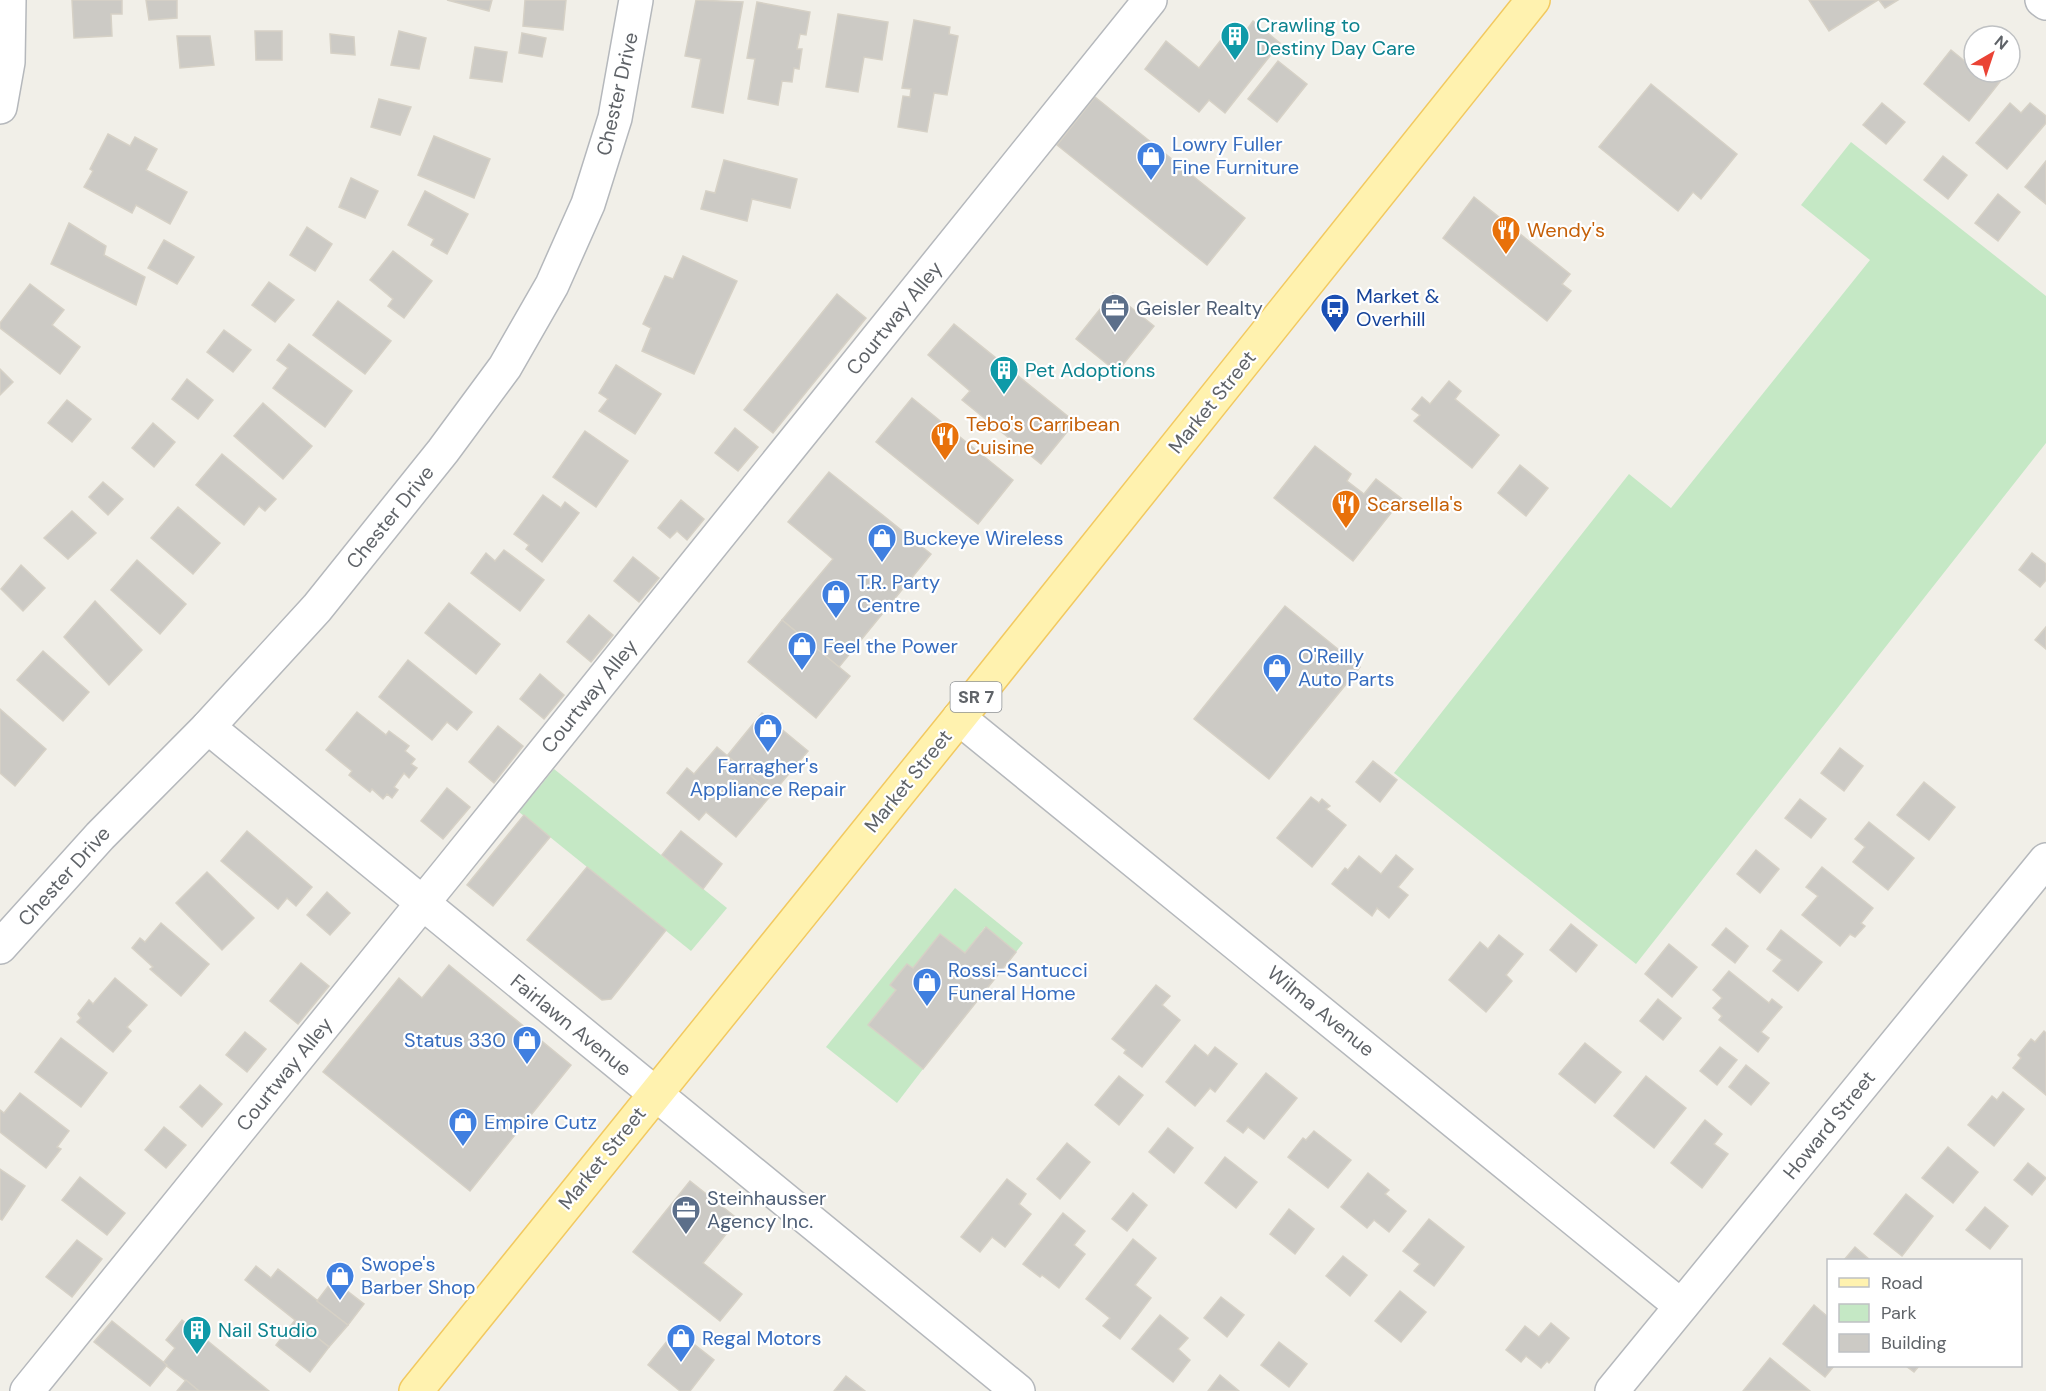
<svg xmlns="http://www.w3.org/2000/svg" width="2046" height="1391" viewBox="0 0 2046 1391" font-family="'DM Sans',sans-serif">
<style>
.green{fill:#c5e8c5}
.building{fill:#cccac5;stroke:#d6d1c6;stroke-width:1.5}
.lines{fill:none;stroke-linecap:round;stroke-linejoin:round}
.minor-casing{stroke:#b5b8bc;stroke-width:36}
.major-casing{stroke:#f2c960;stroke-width:36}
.minor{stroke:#fff;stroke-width:33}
.major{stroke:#fff2af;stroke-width:33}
.labels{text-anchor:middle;stroke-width:4.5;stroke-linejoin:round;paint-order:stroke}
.shield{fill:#fff;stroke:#8f9295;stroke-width:1.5}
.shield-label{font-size:18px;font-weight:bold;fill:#5f6368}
.culture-label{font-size:20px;fill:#0d838f;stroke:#fff;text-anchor:start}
.street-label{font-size:20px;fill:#5f6368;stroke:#fff}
.shop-label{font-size:20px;fill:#366cbe;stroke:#fff;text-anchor:start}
.food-label{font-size:20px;fill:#c56008;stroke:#fff;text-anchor:start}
.transit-label{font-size:20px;fill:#164399;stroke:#fff;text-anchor:start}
.service-label{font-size:20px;fill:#4e5e75;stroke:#fff;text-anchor:start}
</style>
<rect width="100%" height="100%" fill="#f1efe8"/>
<g class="green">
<path d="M1851,142L2046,296V443L1636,964L1394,773L1629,474L1671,508L1870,260L1801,205Z"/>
<path d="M554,769L727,908L691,951L519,812Z"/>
<path d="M955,888L1023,943L1016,952L985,927L965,953L940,934L913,968L907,964L890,985L896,990L868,1025L923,1069L897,1103L826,1047Z"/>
</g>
<g class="building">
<path d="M72,0H122V14H111L112,36L74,38Z"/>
<path d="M146,0H177V18L149,20Z"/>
<path d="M447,0H492L489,11Z"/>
<path d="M525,0H566L563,30L523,26Z"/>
<path d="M696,0L743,2L723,113L692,107L701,59L685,56Z"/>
<path d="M1809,0H1878L1829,31Z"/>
<path d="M1879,0H1898L1885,8Z"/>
<path d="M757,2L810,12L806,35L800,34L797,49H802L799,69L794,68L792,82L782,81L778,105L748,99L755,59L747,58Z"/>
<path d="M838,14L888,22L882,60L864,57L858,92L826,87Z"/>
<path d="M914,20L950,27L949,34L958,36L947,95L934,93L927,132L898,127L903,96L910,97L911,89L902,88Z"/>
<path d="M1253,21L1280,43L1225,113L1209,100L1199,112L1145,69L1166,41L1199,68L1235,22L1246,31Z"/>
<path d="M255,31H282V60H256Z"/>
<path d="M399,31L426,38L419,69L391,65Z"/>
<path d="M522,33L546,38L542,57L519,53Z"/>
<path d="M330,34L354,37L355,55L331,53Z"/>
<path d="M177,36H210L214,65L180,68Z"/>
<path d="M475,47L507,52L502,82L470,78Z"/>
<path d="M1951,50L1972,67L1974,64V72H1995L2003,78L1969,121L1924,84Z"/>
<path d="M1278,61L1307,84L1277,122L1248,99Z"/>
<path d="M1651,84L1737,154L1701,199L1693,192L1678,211L1599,147Z"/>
<path d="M1095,97L1245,218L1207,265L1057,145Z"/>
<path d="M379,99L411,107L400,135L371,127Z"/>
<path d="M1882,103L1905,122L1886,144L1863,125Z"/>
<path d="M2010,103L2021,113L2030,103L2046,116V123L2007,169L1976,143Z"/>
<path d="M108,134L130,146L135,137L157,149L146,170L187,192L170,224L136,205L132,213L84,187L93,171L90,169Z"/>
<path d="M434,136L490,159L474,198L418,175Z"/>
<path d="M1943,156L1967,175L1948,199L1924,180Z"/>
<path d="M724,160L797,179L790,208L752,199L747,221L701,209L706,191L715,193Z"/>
<path d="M2046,161V204L2025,187Z"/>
<path d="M351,178L378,191L365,218L339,207Z"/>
<path d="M425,191L468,214L447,254L431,245L434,239L408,225Z"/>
<path d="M1998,194L2020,212L1998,241L1975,223Z"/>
<path d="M1474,197L1570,274L1562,284L1571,291L1547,321L1443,238Z"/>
<path d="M69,223L106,246L104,255L145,277L136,305L51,264Z"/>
<path d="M307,227L332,244L315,271L290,255Z"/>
<path d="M164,240L194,257L177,284L148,268Z"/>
<path d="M393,251L432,281L404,318L388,306L393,299L370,280Z"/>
<path d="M683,256L737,281L694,374L642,351L651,328L643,324L665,276L673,279Z"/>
<path d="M269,282L294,300L275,322L252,305Z"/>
<path d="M30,284L64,310L52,325L80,347L60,374L0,328V323Z"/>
<path d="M1113,293L1154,326L1117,372L1076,339Z"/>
<path d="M837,294L866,318L773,433L744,410Z"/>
<path d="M338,301L391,341L365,374L313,335Z"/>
<path d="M954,324L1075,422L1041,464L962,400L970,391L928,355Z"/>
<path d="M224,330L251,350L233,372L207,352Z"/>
<path d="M289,344L352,391L325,427L273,388L288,368L277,360Z"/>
<path d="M616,365L661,394L635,434L599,411L608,399L599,393Z"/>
<path d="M0,369L13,382L0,395Z"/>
<path d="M187,379L213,400L198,419L172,399Z"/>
<path d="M1449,381L1461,391L1455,399L1499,435L1472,468L1414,421L1420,415L1412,409L1422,397L1430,404Z"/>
<path d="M912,398L1013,480L978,524L876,442Z"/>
<path d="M67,400L91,419L72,442L48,423Z"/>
<path d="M263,403L312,446L283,479L234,436Z"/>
<path d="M153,423L175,442L154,467L132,448Z"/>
<path d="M735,428L758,447L738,471L715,453Z"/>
<path d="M585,431L628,461L596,507L553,477Z"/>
<path d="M1315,446L1351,474L1347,481L1364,494L1376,479L1402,499L1353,561L1274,498Z"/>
<path d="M222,454L276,499L265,511L259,506L244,525L196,485Z"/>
<path d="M1520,465L1548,488L1526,516L1498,493Z"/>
<path d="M829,472L931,554L839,667L782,620L833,559L788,522Z"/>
<path d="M103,482L123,499L108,515L89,497Z"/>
<path d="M543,495L561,508L565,502L579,513L542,562L526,549L529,545L514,534Z"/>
<path d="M681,500L704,519L687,540L677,531L670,538L658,528Z"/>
<path d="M178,507L220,543L193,574L151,538Z"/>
<path d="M72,511L96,533L68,559L44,538Z"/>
<path d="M504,550L544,580L520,611L471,573L486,553L495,561Z"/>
<path d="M2032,553L2046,564V580L2040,587L2019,570Z"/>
<path d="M633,557L659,578L639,602L614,581Z"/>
<path d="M137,560L186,604L160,634L111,590Z"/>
<path d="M21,565L45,588L23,611L1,589Z"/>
<path d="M95,601L142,650L109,685L64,637Z"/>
<path d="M449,603L500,644L476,674L425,633Z"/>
<path d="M1285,606L1360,667L1269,779L1194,719Z"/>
<path d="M589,615L613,635L591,662L567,642Z"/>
<path d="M782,620L850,676L816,718L748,662Z"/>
<path d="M2046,627V649L2035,640Z"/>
<path d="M43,651L89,692L63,721L17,680Z"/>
<path d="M408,660L472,712L457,730L447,722L432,740L379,697Z"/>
<path d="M540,674L564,695L544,719L520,699Z"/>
<path d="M0,709L46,749L15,786L0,773Z"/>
<path d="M357,712L386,735L389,731L409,746L405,751L415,759L411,764L417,768L409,778L404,773L394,787L398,790L392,798L387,794L383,799L372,789L370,792L349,775L352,771L326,750Z"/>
<path d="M762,713L808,751L772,794L727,756Z"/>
<path d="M498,726L523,746L494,783L469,762Z"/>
<path d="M717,747L772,794L736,837L706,812L699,820L667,793L687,768L694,774Z"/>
<path d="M1840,748L1863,766L1844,791L1821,773Z"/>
<path d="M1373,761L1397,780L1380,802L1356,782Z"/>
<path d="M1924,782L1955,807L1929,840L1897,815Z"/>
<path d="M447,788L470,807L443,839L421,821Z"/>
<path d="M1311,797L1319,803L1322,799L1330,806L1326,809L1346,825L1312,867L1277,838Z"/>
<path d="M1800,799L1826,819L1811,838L1785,818Z"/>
<path d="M524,815L550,837L493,906L467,885Z"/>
<path d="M1869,822L1914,858L1888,890L1853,862L1865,847L1855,839Z"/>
<path d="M247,831L312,887L296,906L287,898L278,909L221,861Z"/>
<path d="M681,831L722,864L703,889L662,855Z"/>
<path d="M1756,850L1779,869L1760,893L1737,874Z"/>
<path d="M1396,855L1413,869L1398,887L1408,895L1389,918L1377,908L1372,916L1332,884L1345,868L1348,870L1359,856L1381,874Z"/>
<path d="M587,867L666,930L611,999L602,1000L527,940Z"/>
<path d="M1822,867L1873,908L1861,923L1865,926L1855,937L1850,934L1840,946L1802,915L1818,896L1806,887Z"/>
<path d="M207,872L254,918L222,950L176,903Z"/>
<path d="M327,892L350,913L330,935L307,915Z"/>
<path d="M161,923L209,964L181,996L150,969L153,967L132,948L140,938L145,942Z"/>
<path d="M1571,924L1597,945L1576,972L1550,950Z"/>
<path d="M986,927L1016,952L923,1069L868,1025L896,990L890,985L907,964L913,968L940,934L965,953Z"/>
<path d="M1726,928L1748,946L1735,963L1712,945Z"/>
<path d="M1781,930L1822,962L1798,991L1773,971L1782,960L1767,949Z"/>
<path d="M1499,935L1523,954L1506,975L1512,981L1486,1012L1449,980L1480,942L1488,949Z"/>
<path d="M1669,944L1697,967L1672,997L1645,974Z"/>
<path d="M301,963L329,986L298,1024L270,1001Z"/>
<path d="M449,965L571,1065L470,1191L323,1072L399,978L422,998Z"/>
<path d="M1729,971L1769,1003L1772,999L1782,1007L1761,1032L1769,1038L1758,1052L1719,1020L1722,1016L1713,1008L1722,998L1713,990Z"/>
<path d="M115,978L147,1005L127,1027L131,1031L113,1052L77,1022L81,1018L78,1014L89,1000L93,1004Z"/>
<path d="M1156,985L1170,996L1162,1005L1180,1020L1142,1067L1124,1053L1126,1050L1112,1039Z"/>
<path d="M1658,999L1681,1018L1663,1040L1640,1021Z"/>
<path d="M2044,1031L2046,1033V1095L2013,1068L2021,1058L2018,1055L2031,1039L2035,1042Z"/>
<path d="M245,1032L266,1049L247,1072L226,1055Z"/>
<path d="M61,1038L107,1073L81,1107L35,1072Z"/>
<path d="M1585,1043L1621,1072L1595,1103L1559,1074Z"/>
<path d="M1195,1045L1208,1056L1215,1047L1237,1064L1215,1092L1210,1088L1195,1106L1166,1082Z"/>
<path d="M1720,1047L1737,1060L1717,1085L1700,1071Z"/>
<path d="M1746,1065L1769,1083L1751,1105L1729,1087Z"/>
<path d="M1266,1073L1297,1098L1264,1139L1248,1127L1243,1133L1227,1121Z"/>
<path d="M1119,1076L1143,1095L1119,1125L1095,1105Z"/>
<path d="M1646,1076L1686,1108L1654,1148L1614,1116Z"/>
<path d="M200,1085L222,1104L202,1127L180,1107Z"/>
<path d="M2003,1092L2024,1109L1994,1146L1968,1125L1992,1096L1997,1100Z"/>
<path d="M20,1093L69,1131L57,1147L61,1149L46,1168L0,1132V1110L4,1113Z"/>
<path d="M1705,1120L1722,1134L1714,1144L1728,1154L1702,1188L1671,1163Z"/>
<path d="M164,1127L186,1145L166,1168L145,1150Z"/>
<path d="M1168,1128L1193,1148L1174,1173L1149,1152Z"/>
<path d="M1314,1131L1351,1160L1328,1188L1288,1157L1303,1138L1306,1140Z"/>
<path d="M1067,1143L1090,1162L1060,1199L1037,1179Z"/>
<path d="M1948,1147L1978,1172L1953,1203L1922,1178Z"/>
<path d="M1225,1157L1257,1182L1236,1208L1205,1183Z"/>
<path d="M2028,1163L2046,1178L2032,1195L2014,1180Z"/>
<path d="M0,1169L25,1186L2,1220L0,1219Z"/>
<path d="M1368,1173L1389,1190L1385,1194L1406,1211L1389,1232L1374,1220L1367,1228L1341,1207Z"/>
<path d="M80,1177L125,1213L107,1235L62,1200Z"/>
<path d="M1007,1179L1026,1194L1019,1204L1031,1214L1005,1247L992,1237L980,1252L961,1237Z"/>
<path d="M690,1181L738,1219L703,1263L742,1294L720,1321L633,1252Z"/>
<path d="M1133,1193L1147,1205L1127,1231L1112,1219Z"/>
<path d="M1906,1194L1933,1216L1902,1256L1874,1234Z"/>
<path d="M1985,1207L2008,1226L1990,1249L1966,1230Z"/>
<path d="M1289,1209L1314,1229L1295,1254L1270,1234Z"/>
<path d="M1063,1213L1085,1231L1074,1245L1085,1254L1059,1288L1042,1275L1040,1277L1023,1264Z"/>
<path d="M1429,1219L1464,1247L1434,1286L1414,1271L1420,1264L1403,1251Z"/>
<path d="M1133,1239L1156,1258L1135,1285L1151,1298L1120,1339L1103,1326L1110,1318L1086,1299Z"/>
<path d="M77,1240L102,1259L72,1297L46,1277Z"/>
<path d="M1855,1247L1870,1260H1844Z"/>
<path d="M1343,1256L1367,1275L1350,1296L1326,1276Z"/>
<path d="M256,1266L271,1278L278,1269L348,1325L329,1347L245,1280Z"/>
<path d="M333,1280L364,1304L348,1325L317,1301Z"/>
<path d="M1400,1291L1426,1312L1401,1342L1375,1321Z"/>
<path d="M1221,1297L1244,1315L1227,1337L1204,1318Z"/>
<path d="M1814,1305L1828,1317V1366H1834L1825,1377L1783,1344Z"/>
<path d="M1160,1315L1188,1338L1178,1349L1190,1360L1173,1382L1132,1349Z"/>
<path d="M182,1320L269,1391H199L163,1363L175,1348L166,1340Z"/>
<path d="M295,1320L329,1347L310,1372L276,1345Z"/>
<path d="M112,1321L167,1365L150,1386L94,1342Z"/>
<path d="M1551,1323L1569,1338L1549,1363L1547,1361L1541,1368L1526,1356L1521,1362L1506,1350L1525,1326L1539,1337Z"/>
<path d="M676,1330L714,1360L690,1391H680L648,1365Z"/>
<path d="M1279,1342L1307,1364L1289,1387L1261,1365Z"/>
<path d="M1770,1358L1810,1391H1743Z"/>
<path d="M1906,1366H1919L1914,1372Z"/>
<path d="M1220,1375L1239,1391H1208Z"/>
<path d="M846,1376L865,1391H834Z"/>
<path d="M186,1380L199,1391H177Z"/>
</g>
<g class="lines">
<g class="minor-casing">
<g id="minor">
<path d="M2042,0L2046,3"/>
<path d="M0,107L8,62L9,0"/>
<path d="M959,718L1681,1306"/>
<path d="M208,727L1018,1391"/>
<path d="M0,947L100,836L208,727L317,608L443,451L505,367L552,285L588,204L615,118L636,0"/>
<path d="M27,1391L451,868L1150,0"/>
<path d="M1612,1391L2046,860"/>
</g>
</g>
<g class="major-casing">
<path id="major" d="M416,1391L959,718L1533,0"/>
</g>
<use href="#minor" class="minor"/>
<use href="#major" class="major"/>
</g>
<defs>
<g id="building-pin" transform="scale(1.5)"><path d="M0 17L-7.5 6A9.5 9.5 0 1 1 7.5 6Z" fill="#0f9aa8" stroke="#fff"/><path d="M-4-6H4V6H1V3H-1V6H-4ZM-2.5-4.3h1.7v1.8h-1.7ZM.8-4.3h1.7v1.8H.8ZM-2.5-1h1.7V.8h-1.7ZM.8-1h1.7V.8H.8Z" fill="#fff"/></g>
<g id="shop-pin" transform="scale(1.5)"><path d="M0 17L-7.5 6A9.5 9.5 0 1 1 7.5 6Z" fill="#3f7fe0" stroke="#fff"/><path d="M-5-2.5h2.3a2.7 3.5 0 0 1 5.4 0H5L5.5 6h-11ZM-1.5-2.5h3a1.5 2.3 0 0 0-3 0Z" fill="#fff"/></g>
<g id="restaurant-pin" transform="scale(1.5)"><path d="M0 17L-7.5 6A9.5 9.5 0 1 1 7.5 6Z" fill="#e8710a" stroke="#fff"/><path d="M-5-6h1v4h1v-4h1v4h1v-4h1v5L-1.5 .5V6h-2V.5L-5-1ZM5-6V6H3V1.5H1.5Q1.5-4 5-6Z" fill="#fff"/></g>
<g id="office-pin" transform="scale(1.5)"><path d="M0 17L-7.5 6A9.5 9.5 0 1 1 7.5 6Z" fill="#5c6f8a" stroke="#fff"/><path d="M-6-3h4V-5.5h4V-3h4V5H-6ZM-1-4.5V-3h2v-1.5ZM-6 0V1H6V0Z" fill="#fff"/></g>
<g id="bus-pin" transform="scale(1.5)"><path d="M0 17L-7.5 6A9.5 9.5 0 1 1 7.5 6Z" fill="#1a4fb4" stroke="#fff"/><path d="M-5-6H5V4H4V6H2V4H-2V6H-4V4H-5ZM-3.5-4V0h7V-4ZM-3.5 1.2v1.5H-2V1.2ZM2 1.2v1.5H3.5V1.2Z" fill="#fff"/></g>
</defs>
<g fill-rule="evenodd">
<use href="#building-pin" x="1235" y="36"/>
<use href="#shop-pin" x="1151" y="156"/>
<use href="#restaurant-pin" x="1506" y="230"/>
<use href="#office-pin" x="1115" y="308"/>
<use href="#bus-pin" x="1335" y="308"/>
<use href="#building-pin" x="1004" y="370"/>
<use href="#restaurant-pin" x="945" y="436"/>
<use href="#restaurant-pin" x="1346" y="504"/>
<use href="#shop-pin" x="882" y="538"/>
<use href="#shop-pin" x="836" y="594"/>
<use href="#shop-pin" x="802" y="646"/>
<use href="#shop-pin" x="1277" y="668"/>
<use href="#shop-pin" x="768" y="728"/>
<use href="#shop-pin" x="927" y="982"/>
<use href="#shop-pin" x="527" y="1040"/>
<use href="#shop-pin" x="463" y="1122"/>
<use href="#office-pin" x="686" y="1210"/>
<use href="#shop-pin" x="340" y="1276"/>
<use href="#building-pin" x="197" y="1330"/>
<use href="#shop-pin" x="681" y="1338"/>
</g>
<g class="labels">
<rect class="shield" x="950.5" y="682" width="51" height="30" rx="4.5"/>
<g class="shield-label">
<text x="976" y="703">SR 7</text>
</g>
<g class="culture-label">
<text x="1256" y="32">Crawling to<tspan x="1256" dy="23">Destiny Day Care</tspan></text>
<text x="1025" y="377">Pet Adoptions</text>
<text x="218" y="1337">Nail Studio</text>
</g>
<g class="street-label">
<text transform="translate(617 94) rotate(-77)" y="7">Chester Drive</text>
<text transform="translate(894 318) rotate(-51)" y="7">Courtway Alley</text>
<text transform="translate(1212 402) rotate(-51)" y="7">Market Street</text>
<text transform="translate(390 517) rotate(-51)" y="7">Chester Drive</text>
<text transform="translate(589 696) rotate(-51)" y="7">Courtway Alley</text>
<text transform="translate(908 781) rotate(-51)" y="7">Market Street</text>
<text transform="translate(64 876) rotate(-48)" y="7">Chester Drive</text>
<text transform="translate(1321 1011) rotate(39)" y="7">Wilma Avenue</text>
<text transform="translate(571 1025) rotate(39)" y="7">Fairlawn Avenue</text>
<text transform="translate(284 1074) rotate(-51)" y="7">Courtway Alley</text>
<text transform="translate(1829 1125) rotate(-51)" y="7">Howard Street</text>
<text transform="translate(602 1158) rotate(-51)" y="7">Market Street</text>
</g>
<g class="shop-label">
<text x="1172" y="151">Lowry Fuller<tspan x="1172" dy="23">Fine Furniture</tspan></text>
<text x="903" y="545">Buckeye Wireless</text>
<text x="857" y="589">T.R. Party<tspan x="857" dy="23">Centre</tspan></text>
<text x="823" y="653">Feel the Power</text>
<text x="1298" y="663">O'Reilly<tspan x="1298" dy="23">Auto Parts</tspan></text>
<text x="768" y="773" text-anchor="middle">Farragher's<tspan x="768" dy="23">Appliance Repair</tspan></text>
<text x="948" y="977">Rossi-Santucci<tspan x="948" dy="23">Funeral Home</tspan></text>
<text x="506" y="1047" text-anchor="end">Status 330</text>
<text x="484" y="1129">Empire Cutz</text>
<text x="361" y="1271">Swope's<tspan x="361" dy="23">Barber Shop</tspan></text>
<text x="702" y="1345">Regal Motors</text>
</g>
<g class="food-label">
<text x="1527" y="237">Wendy's</text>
<text x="966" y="431">Tebo's Carribean<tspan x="966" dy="23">Cuisine</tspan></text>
<text x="1367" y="511">Scarsella's</text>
</g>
<g class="transit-label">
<text x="1356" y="303">Market &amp;<tspan x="1356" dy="23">Overhill</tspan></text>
</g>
<g class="service-label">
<text x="1136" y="315">Geisler Realty</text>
<text x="707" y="1205">Steinhausser<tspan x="707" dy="23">Agency Inc.</tspan></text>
</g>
</g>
<rect x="1827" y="1259" width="195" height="108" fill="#ffffff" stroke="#bfc1c3" stroke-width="1.5"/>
<rect x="1839" y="1278" width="30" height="9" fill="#fff2af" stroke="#bfc1c3" stroke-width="1.5"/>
<text x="1881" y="1289" font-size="18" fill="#5f6368">Road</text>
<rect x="1839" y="1304" width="30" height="18" fill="#c5e8c5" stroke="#bfc1c3" stroke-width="1.5"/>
<text x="1881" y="1319" font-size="18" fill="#5f6368">Park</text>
<rect x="1839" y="1334" width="30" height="18" fill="#cccac5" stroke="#bfc1c3" stroke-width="1.5"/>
<text x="1881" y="1349" font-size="18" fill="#5f6368">Building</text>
<g transform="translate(1992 54) rotate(39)"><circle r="28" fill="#ffffff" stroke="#bfc1c3" stroke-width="1.5"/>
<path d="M0-4.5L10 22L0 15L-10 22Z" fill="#ea4335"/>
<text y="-9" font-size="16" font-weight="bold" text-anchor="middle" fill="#5f6368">N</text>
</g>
</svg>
